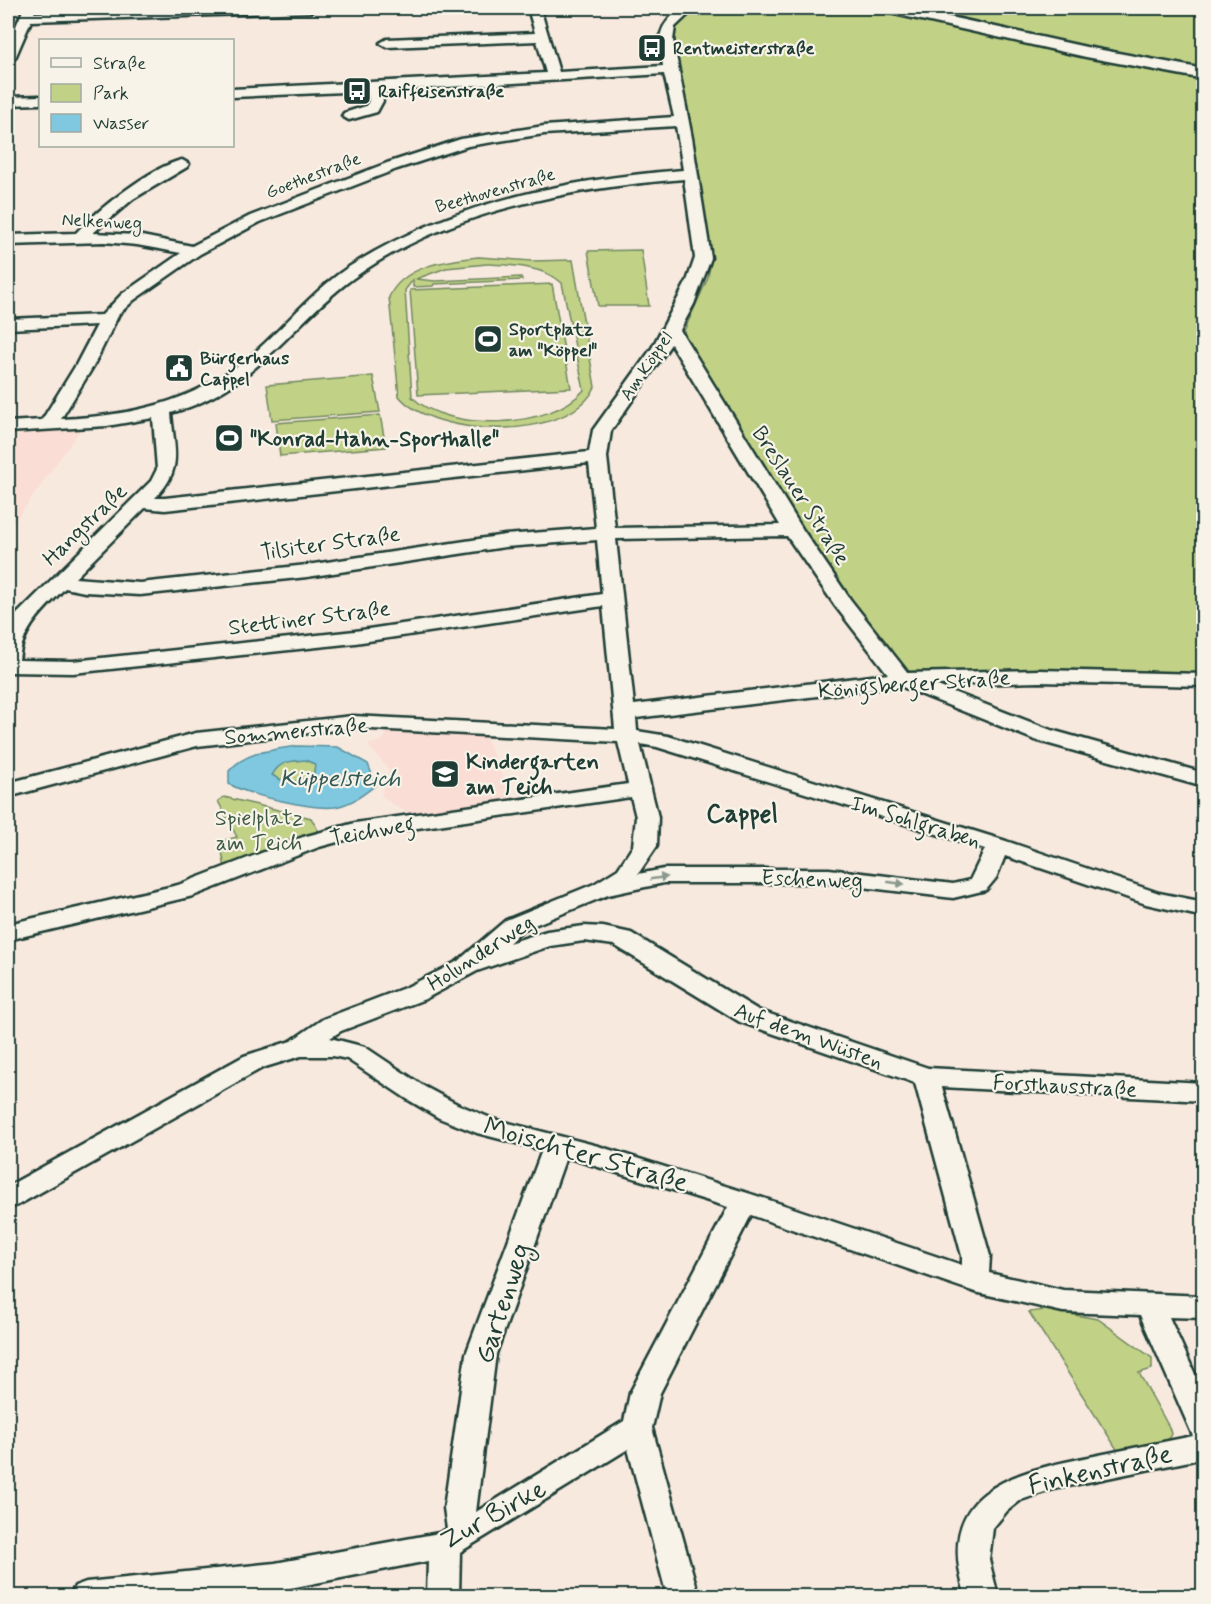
<svg xmlns="http://www.w3.org/2000/svg" width="1211" height="1604" viewBox="0 0 1211 1604" font-family="Mynerve,sans-serif">
<style>
.built{fill:#faddd4}
.green{fill:#c1d287;stroke:#70885e;stroke-width:1.5;fill-rule:evenodd}
.water{fill:#7fc8e0;stroke:#59909b;stroke-width:1.5;fill-rule:evenodd}
.lines{fill:none;stroke-linecap:round;stroke-linejoin:round}
.minor-casing{stroke:#1f3d34;stroke-width:5}
.major-casing{stroke:#1f3d34;stroke-width:5}
.minor{fill:#f7f3e8;fill-rule:evenodd}
.major{fill:#f7f3e8;fill-rule:evenodd}
.oneway{fill:#8b988e}
.labels{text-anchor:middle;stroke-width:4.5;stroke-linejoin:round;paint-order:stroke}
.far-poi-label{font-size:18px;font-weight:bold;fill:#1f3d34;stroke:#f7f3e8;text-anchor:start}
.far-street-label{font-size:18px;fill:#1f3d34;stroke:#f7f3e8}
.poi-label{font-size:22px;font-weight:bold;fill:#1f3d34;stroke:#f7f3e8;text-anchor:start}
.street-label{font-size:22px;fill:#1f3d34;stroke:#f7f3e8}
.park-label{font-size:22px;fill:#3f5b45;stroke:#f7f3e8}
.water-label{font-size:24px;font-style:italic;fill:#325956;stroke:#f7f3e8}
.quarter-label{font-size:26px;font-weight:bold;fill:#1f3d34;stroke:#f7f3e8}
.near-street-label{font-size:27px;fill:#1f3d34;stroke:#f7f3e8}
</style>
<rect width="100%" height="100%" fill="#f8e9df"/>
<filter id="ink" filterUnits="userSpaceOnUse"><feTurbulence type="fractalNoise" baseFrequency=".0167" numOctaves="2"/><feDisplacementMap in="SourceGraphic" scale="12" xChannelSelector="R" yChannelSelector="G"/><feConvolveMatrix kernelMatrix="1 2 1 2 8 2 1 2 1" color-interpolation-filters="sRGB"/></filter>
<g filter="url(#ink)">
<g class="built">
<path d="M81,429L26,506L8,529V434Z"/>
<path d="M390,728L484,734L515,803L415,817L391,803L381,795L389,770L368,745L383,740Z"/>
</g>
<g class="green">
<path d="M704,8H861L921,19L1067,54L1203,79V676L915,674L902,669L800,529L688,346L684,331L707,280L712,259L699,174L678,69L674,29L691,14Z"/>
<path d="M922,8H1203V69L1075,44Z"/>
<path d="M641,250L649,306H598L588,251Z"/>
<path d="M479,257L532,261L573,260L595,387C570,442 434,439 399,396L389,297C404,264 448,261 479,257ZM487,264C511,265 544,266 562,283L584,390C551,429 449,433 412,397L405,290L413,280V287L433,286L434,284L522,280L521,277L435,281L416,279L446,268Z"/>
<path d="M552,284L571,388L418,395L410,290Z"/>
<path d="M373,376L380,412L272,420L267,385Z"/>
<path d="M380,415L386,447L280,456L276,423Z"/>
<path d="M305,760L315,764L314,773C297,783 289,786 272,775C281,760 288,761 305,760Z"/>
<path d="M224,797L311,818L319,832L225,868L222,852L225,840L237,837L218,801Z"/>
<path d="M1045,1310L1098,1319L1152,1358V1369L1139,1373L1169,1427L1171,1434L1168,1440L1118,1451L1029,1312Z"/>
</g>
<path class="water" d="M298,746L338,747L368,764L376,785C363,795 352,804 335,807C313,810 248,795 229,784V771C246,751 273,750 298,746ZM305,760L315,764L314,773C297,783 289,786 272,775C280,761 290,761 305,760Z"/>
<g class="lines">
<g class="minor-casing">
<g id="minor">
<path d="M24,8H36L34,13L205,8H317L311,12L31,21L15,58L8,62V44Z"/>
<path d="M528,8H540L559,72L663,66C658,37 657,26 682,8H695L675,27L673,40L692,138L711,258L694,304L680,330L803,530L850,599L908,673L1039,670L1204,674V686L1039,682L935,685L1051,730L1204,773V787L1035,740L900,686L636,718L637,731L668,736L1006,841L1159,893L1204,902V917L1146,904L1005,856L996,878L986,890L953,898L829,883H664L608,895L522,930L509,943L547,931L584,926L603,927L631,933L758,1010L928,1068L1204,1083V1101L942,1087L990,1256L989,1273L1063,1290L1204,1296V1318L1169,1317L1204,1394V1458L1054,1489L1021,1500L1007,1511L993,1528L989,1560L998,1596H966C932,1493 1008,1473 1089,1457C1124,1450 1158,1443 1193,1436L1140,1315L1063,1312L975,1292L751,1215L660,1393L652,1428L699,1596H667L628,1449L460,1552L459,1596H427L428,1561L275,1591L218,1596H70L75,1586L86,1582L275,1563L439,1533L447,1529L444,1508L466,1354L542,1150L477,1133L439,1118L407,1099L347,1059L333,1056H301L262,1068L18,1205L8,1208V1186L244,1056L291,1041L323,1019L407,987L443,969L458,961L506,920L594,884L618,869L633,846L636,817L631,797L356,837L319,847L193,896L8,940V924L178,885L303,837L355,823L628,784L618,742L353,728L197,746L8,797V783L196,733L353,716L615,729L603,606L355,643L73,673L8,672V630L17,614L151,481L157,469L153,418L107,426L8,432V422L42,420L76,365L97,325L8,329V319L102,315L122,294L181,253L137,245L104,242L8,245V235L76,233C97,210 151,167 182,160L189,164L187,167L133,199L93,233L137,235L192,246L250,216L387,163L461,139L544,126L674,117L664,74L382,91L383,101L377,112L349,120L342,116L344,113L366,106L369,101L368,91L232,97V89L546,73L537,41L387,47L380,43L387,39L535,33ZM676,126L683,170C570,179 454,202 357,262C321,283 295,315 265,343C206,399 141,415 61,419L94,365L119,314L134,300L200,254L260,222L397,169L468,146L544,134ZM684,179L695,258L687,281L652,348L593,430L589,452L165,498H155C184,469 174,450 171,413C256,390 287,327 352,279C444,211 572,188 684,179ZM671,344L780,525L615,528L607,457L611,431ZM589,463L596,528L505,535L307,565L140,583L75,578L145,508L165,510ZM787,536L836,607L888,674L634,705L616,539ZM597,540L602,594L355,631L73,661L19,660C22,628 44,610 65,588L85,592L140,595L307,577L505,547ZM640,744L657,747L985,849L970,880L953,884L829,869H664L638,874L657,846L658,817ZM584,941L614,945L740,1022L915,1083L962,1256V1265L754,1195L598,1146L493,1119L457,1104L425,1087L365,1047L330,1038L341,1031L425,999L477,971L550,946ZM566,1157L728,1207L630,1393L624,1421L476,1512L496,1354Z"/>
<path d="M40,96V104L8,105V97Z"/>
</g>
</g>
<g class="major-casing">
<path id="major" d="M882,8H909L1086,47L1204,69V79L1086,57L890,13Z"/>
</g>
<use href="#minor" class="minor"/>
<use href="#major" class="major"/>
</g>
<defs><path id="oneway-solid" d="M-6-.8H1V-3.2L6.5 0L1 3.2V.8H-6Z" transform="scale(1.5)"/></defs>
<g class="oneway">
<use href="#oneway-solid" transform="translate(659 878) rotate(-8)"/>
<use href="#oneway-solid" transform="translate(896 883) rotate(8)"/>
</g>
</g>
<defs>
<g id="bus-square" transform="scale(1.5)"><rect x="-9" y="-9" width="18" height="18" rx="4" fill="#1f3d34" stroke="#f7f3e8"/><path d="M-5-6H5V4H4V6H2V4H-2V6H-4V4H-5ZM-3.5-4V0h7V-4ZM-3.5 1.2v1.5H-2V1.2ZM2 1.2v1.5H3.5V1.2Z" fill="#fff"/></g>
<g id="stadium-square" transform="scale(1.5)"><rect x="-9" y="-9" width="18" height="18" rx="4" fill="#1f3d34" stroke="#f7f3e8"/><path d="M0-5a6.5 5 0 1 0 0 10a6.5 5 0 1 0 0-10ZM-3.5-1.8h7v3.6h-7Z" fill="#fff"/></g>
<g id="civic-square" transform="scale(1.5)"><rect x="-9" y="-9" width="18" height="18" rx="4" fill="#1f3d34" stroke="#f7f3e8"/><path d="M-.6-6.5H3V-4.5H.6V-3L4-1V1h2V6H-6V1h2V-1L-.6-3ZM-1.2 2.5V6h2.4V2.5Z" fill="#fff"/></g>
<g id="school-square" transform="scale(1.5)"><rect x="-9" y="-9" width="18" height="18" rx="4" fill="#1f3d34" stroke="#f7f3e8"/><path d="M0-5L7-2L0 1L-7-2ZM-4 1L0 2.5L4 1V4Q0 6-4 4Z" fill="#fff"/></g>
</defs>
<g fill-rule="evenodd">
<use href="#bus-square" x="652" y="48"/>
<use href="#bus-square" x="357" y="91"/>
<use href="#stadium-square" x="488" y="339"/>
<use href="#civic-square" x="179" y="368"/>
<use href="#stadium-square" x="229" y="438"/>
<use href="#school-square" x="445" y="774"/>
</g>
<g class="labels">
<g class="far-poi-label">
<text x="673" y="54">Rentmeisterstraße</text>
<text x="378" y="97">Raiffeisenstraße</text>
<text x="509" y="335">Sportplatz<tspan x="509" dy="21">am "Köppel"</tspan></text>
<text x="200" y="364">Bürgerhaus<tspan x="200" dy="21">Cappel</tspan></text>
</g>
<g class="far-street-label">
<text transform="translate(313 175) rotate(-21)" y="6">Goethestraße</text>
<text transform="translate(495 190) rotate(-16)" y="6">Beethovenstraße</text>
<text transform="translate(102 221) rotate(3)" y="6">Nelkenweg</text>
<text transform="translate(646 366) rotate(-56)" y="6">Am Köppel</text>
</g>
<g class="poi-label">
<text x="250" y="446">"Konrad-Hahn-Sporthalle"</text>
<text x="466" y="769">Kindergarten<tspan x="466" dy="25">am Teich</tspan></text>
</g>
<g class="street-label">
<text transform="translate(802 495) rotate(57)" y="8">Breslauer Straße</text>
<text transform="translate(84 524) rotate(-44)" y="8">Hangstraße</text>
<text transform="translate(330 542) rotate(-8)" y="8">Tilsiter Straße</text>
<text transform="translate(309 617) rotate(-7)" y="8">Stettiner Straße</text>
<text transform="translate(914 683) rotate(-4)" y="8">Königsberger Straße</text>
<text transform="translate(296 730) rotate(-5)" y="8">Sommerstraße</text>
<text transform="translate(916 821) rotate(17)" y="8">Im Sohlgraben</text>
<text transform="translate(372 830) rotate(-11)" y="8">Teichweg</text>
<text transform="translate(812 878) rotate(2)" y="8">Eschenweg</text>
<text transform="translate(480 952) rotate(-33)" y="8">Holunderweg</text>
<text transform="translate(809 1035) rotate(20)" y="8">Auf dem Wüsten</text>
<text transform="translate(1065 1085) rotate(3)" y="8">Forsthausstraße</text>
</g>
<g class="park-label">
<text x="259" y="825">Spielplatz<tspan x="259" dy="25">am Teich</tspan></text>
</g>
<g class="water-label">
<text x="340" y="786">Küppelsteich</text>
</g>
<g class="quarter-label">
<text x="742" y="822">Cappel</text>
</g>
<g class="near-street-label">
<text transform="translate(586 1154) rotate(16)" y="9">Moischter Straße</text>
<text transform="translate(502 1303) rotate(-72)" y="9">Gartenweg</text>
<text transform="translate(1100 1469) rotate(-13)" y="9">Finkenstraße</text>
<text transform="translate(493 1514) rotate(-29)" y="9">Zur Birke</text>
</g>
</g>
<rect width="1211" height="1604" fill="none" stroke="#f7f3e8" stroke-width="30"/>
<rect x="15" y="15" width="1181" height="1574" fill="none" stroke="#1f3d34" stroke-width="2" filter="url(#ink)"/>
<rect x="39" y="39" width="195" height="108" fill="#f7f3e8" stroke="#a1aaa0" stroke-width="1.5"/>
<rect x="51" y="58" width="30" height="9" fill="#f7f3e8" stroke="#a1aaa0" stroke-width="1.5"/>
<text x="93" y="69" font-size="18" fill="#1f3d34">Straße</text>
<rect x="51" y="84" width="30" height="18" fill="#c1d287" stroke="#a1aaa0" stroke-width="1.5"/>
<text x="93" y="99" font-size="18" fill="#1f3d34">Park</text>
<rect x="51" y="114" width="30" height="18" fill="#7fc8e0" stroke="#a1aaa0" stroke-width="1.5"/>
<text x="93" y="129" font-size="18" fill="#1f3d34">Wasser</text>
</svg>
